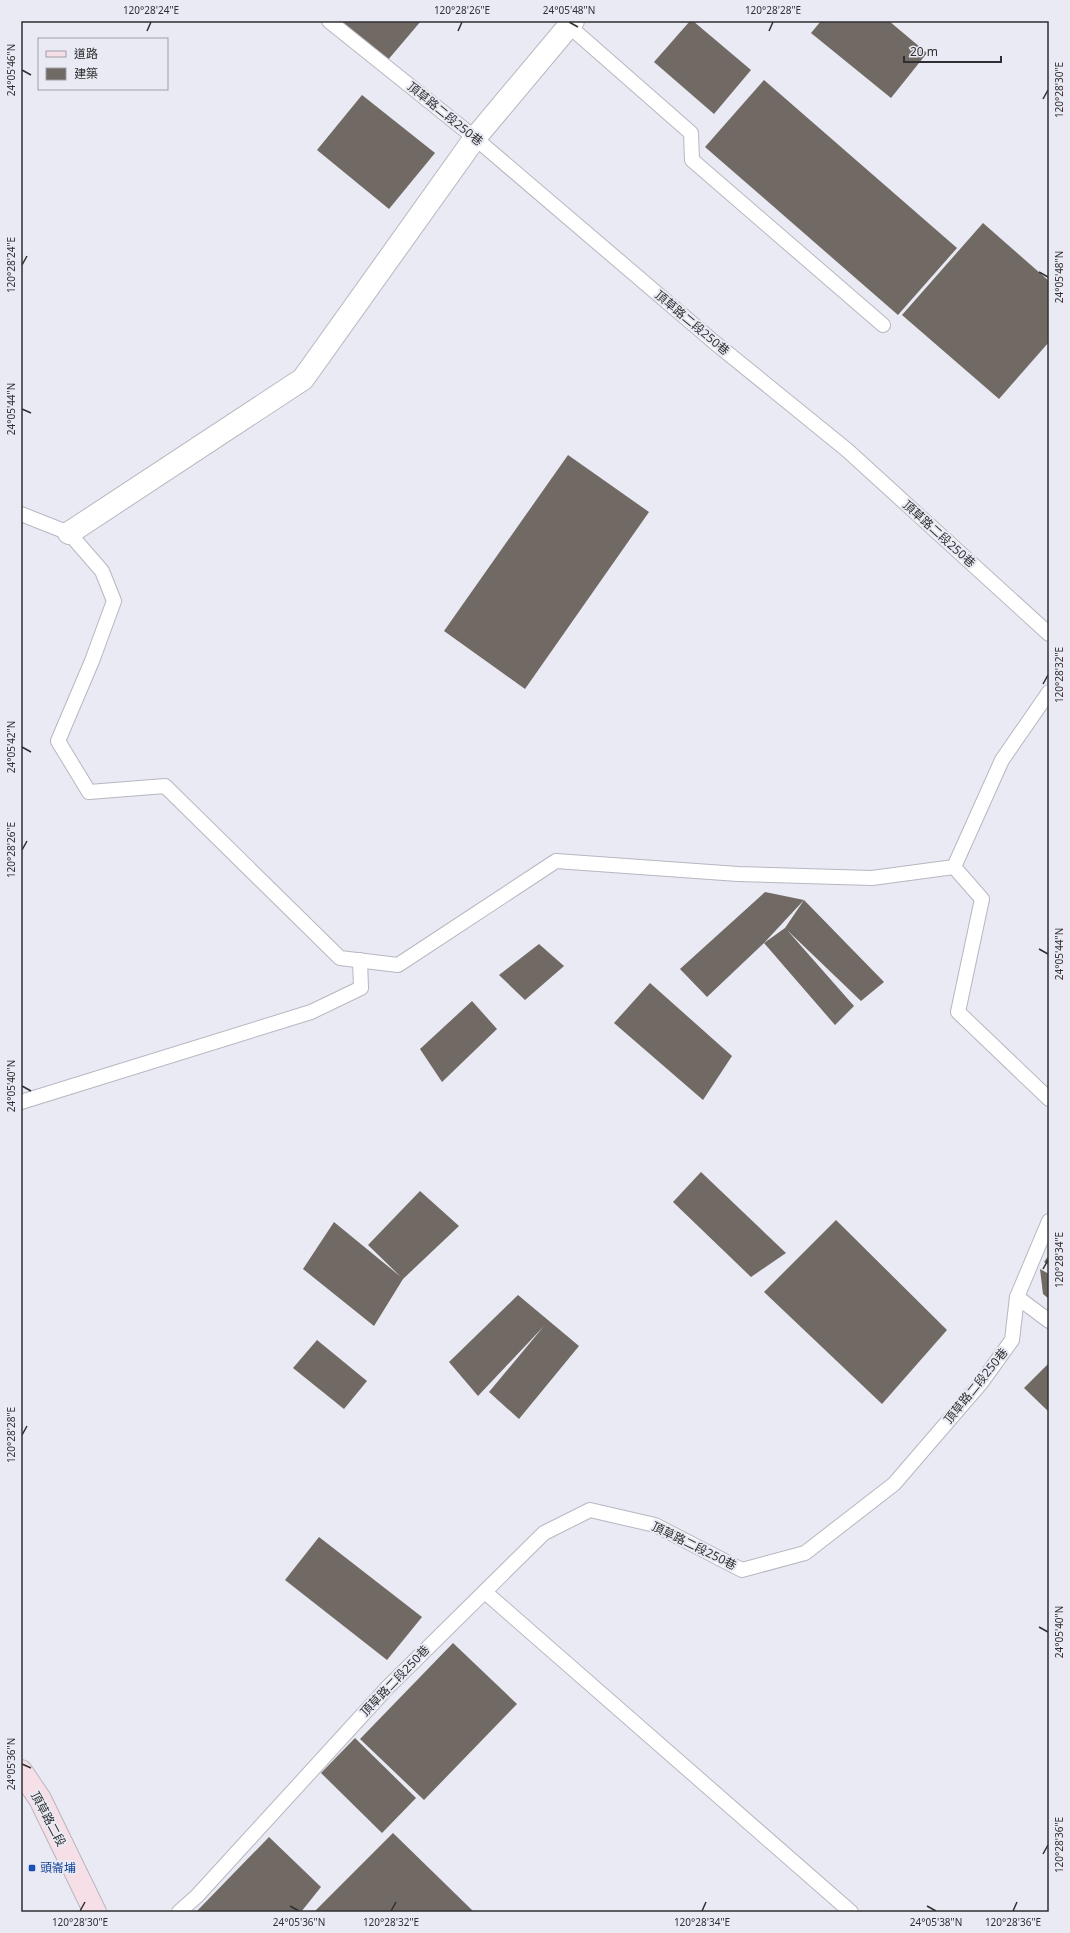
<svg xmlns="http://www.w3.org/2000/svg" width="1070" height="1933" viewBox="0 0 1070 1933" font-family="'Noto Sans','Noto Sans TC',sans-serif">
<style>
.building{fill:#716964}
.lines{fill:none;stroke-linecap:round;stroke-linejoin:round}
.lane-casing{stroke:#b6b7c0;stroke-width:16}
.street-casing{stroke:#b6b7c0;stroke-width:24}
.secondary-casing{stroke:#b6b7c0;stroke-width:24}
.lane{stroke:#fff;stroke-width:14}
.street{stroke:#fff;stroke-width:22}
.secondary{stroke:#f6dfe6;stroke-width:22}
.ticks{fill:none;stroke:#2f2f32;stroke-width:1.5}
.transit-dot{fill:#1a4fb4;stroke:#e9eaf3;stroke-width:1.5}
.labels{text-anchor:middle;stroke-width:4;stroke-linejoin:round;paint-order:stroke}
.street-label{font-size:12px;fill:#2f2f32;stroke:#e9eaf3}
.transit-label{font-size:12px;fill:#164399;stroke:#e9eaf3;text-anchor:start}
.neatline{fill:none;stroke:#2f2f32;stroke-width:1.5}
.ticks-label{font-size:10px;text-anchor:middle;fill:#2f2f32}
</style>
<rect width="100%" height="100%" fill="#e9eaf3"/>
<g class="building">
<path d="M339,21H421L387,61Z"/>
<path d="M690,21H693L751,70L714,114L654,62Z"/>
<path d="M821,21H889L927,53L891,98L811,33Z"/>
<path d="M764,80L957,248L898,315L705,147Z"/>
<path d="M362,95L435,153L389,209L317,150Z"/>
<path d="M983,223L1049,281V342L999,399L902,315Z"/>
<path d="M568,455L649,512L525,689L444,631Z"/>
<path d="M765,892L804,900L764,943L707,997L680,969Z"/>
<path d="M804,900L884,982L861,1001L787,930L854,1006L835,1025L764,943L785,928Z"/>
<path d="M539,944L564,966L525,1000L499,975Z"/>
<path d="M650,983L732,1056L703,1100L614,1023Z"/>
<path d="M472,1001L497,1029L442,1082L420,1049Z"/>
<path d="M701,1172L786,1253L751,1277L673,1202Z"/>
<path d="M420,1191L459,1226L403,1279L374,1326L303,1269L334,1222L401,1277L368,1245Z"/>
<path d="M836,1220L947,1330L882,1404L764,1292Z"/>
<path d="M1049,1255V1265L1044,1262Z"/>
<path d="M1040,1269L1049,1274V1299L1043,1294Z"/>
<path d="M518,1295L579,1346L519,1419L489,1392L544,1326L478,1396L449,1362Z"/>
<path d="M317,1340L367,1381L344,1409L293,1368Z"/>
<path d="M1049,1363V1412L1024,1388Z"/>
<path d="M319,1537L422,1617L387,1660L285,1580Z"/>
<path d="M453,1643L517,1704L424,1800L360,1739Z"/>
<path d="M355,1738L416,1798L382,1833L321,1773Z"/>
<path d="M393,1833L474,1912H314Z"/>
<path d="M269,1837L321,1887L301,1912H196Z"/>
</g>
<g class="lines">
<g class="lane-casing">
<g id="lane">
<path d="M329,21L475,138L714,342L847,450L1049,634"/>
<path d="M569,26L691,133L692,160L883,325"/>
<path d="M21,514L69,533L102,571L114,601L92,661L58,741L89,792L165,786L340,958L398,965L556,861L738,874L872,878L954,867L982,899L958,1012L1049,1099"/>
<path d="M954,867L1002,760L1049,692"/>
<path d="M21,1102L311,1012L361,988L360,960"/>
<path d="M1017,1297L1049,1321"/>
<path d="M485,1592L851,1912"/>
<path d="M179,1912L197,1896L388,1687L544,1533L590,1510L655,1525L742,1570L805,1553L894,1484L981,1383L1012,1340L1017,1297L1049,1221"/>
</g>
</g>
<g class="street-casing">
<path id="street" d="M69,533L303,379L475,138L573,21"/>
</g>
<g class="secondary-casing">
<path id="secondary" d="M21,1771L40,1799L95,1912"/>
</g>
<use href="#lane" class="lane"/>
<use href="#street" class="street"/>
<use href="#secondary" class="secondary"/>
</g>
<path class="ticks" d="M569,22L578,27M147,31L151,22M458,31L462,22M769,31L773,22M22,70L31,75M1043,99L1048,90M22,265L27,256M1039,272L1048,277M22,409L31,413M1043,684L1048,675M22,747L31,752M22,850L27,841M1039,949L1048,954M22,1086L31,1091M1043,1269L1048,1260M22,1435L27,1426M1039,1627L1048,1632M22,1764L31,1768M1043,1854L1048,1845M290,1906L299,1911M927,1906L936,1911M80,1911L85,1902M391,1911L396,1902M702,1911L706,1902M1013,1911L1017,1902"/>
<rect class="transit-dot" x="28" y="1864" width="8" height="8" rx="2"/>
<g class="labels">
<g class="street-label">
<text transform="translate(445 114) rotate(39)" y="4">頂草路二段250巷</text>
<text transform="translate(692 323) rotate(40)" y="4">頂草路二段250巷</text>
<text transform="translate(939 534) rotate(42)" y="4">頂草路二段250巷</text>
<text transform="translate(976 1386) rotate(-51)" y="4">頂草路二段250巷</text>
<text transform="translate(694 1546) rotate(26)" y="4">頂草路二段250巷</text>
<text transform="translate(395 1681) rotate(-46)" y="4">頂草路二段250巷</text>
<text transform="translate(48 1819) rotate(62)" y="4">頂草路二段</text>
</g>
<g class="transit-label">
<text x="40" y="1872">頭崙埔</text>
</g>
</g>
<rect width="1070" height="1933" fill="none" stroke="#e9eaf3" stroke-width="44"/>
<rect x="38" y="38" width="130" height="52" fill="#e9eaf3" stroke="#9f9fa6"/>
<rect x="46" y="51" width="20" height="6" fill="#f6dfe6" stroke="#9f9fa6"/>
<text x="74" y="58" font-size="12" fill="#2f2f32">道路</text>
<rect x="46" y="68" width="20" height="12" fill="#716964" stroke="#9f9fa6"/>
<text x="74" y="78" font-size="12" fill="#2f2f32">建築</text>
<path d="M904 56v6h97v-6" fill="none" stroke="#2f2f32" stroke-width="2"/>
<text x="910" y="56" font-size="12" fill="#2f2f32" stroke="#e9eaf3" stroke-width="3" paint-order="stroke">20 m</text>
<rect x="22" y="22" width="1026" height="1889" class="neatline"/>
<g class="ticks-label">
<text x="151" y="14">120°28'24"E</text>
<text x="462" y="14">120°28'26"E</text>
<text x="569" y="14">24°05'48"N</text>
<text x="773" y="14">120°28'28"E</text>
<text transform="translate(11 70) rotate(-90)" y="4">24°05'46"N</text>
<text transform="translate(1059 90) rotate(-90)" y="4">120°28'30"E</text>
<text transform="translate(11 265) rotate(-90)" y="4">120°28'24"E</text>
<text transform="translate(1059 277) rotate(-90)" y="4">24°05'48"N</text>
<text transform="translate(11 409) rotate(-90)" y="4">24°05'44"N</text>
<text transform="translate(1059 675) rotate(-90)" y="4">120°28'32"E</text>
<text transform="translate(11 747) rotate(-90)" y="4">24°05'42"N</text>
<text transform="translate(11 850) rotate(-90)" y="4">120°28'26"E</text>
<text transform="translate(1059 954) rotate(-90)" y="4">24°05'44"N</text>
<text transform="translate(11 1086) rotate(-90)" y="4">24°05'40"N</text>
<text transform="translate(1059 1260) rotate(-90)" y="4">120°28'34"E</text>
<text transform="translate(11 1435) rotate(-90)" y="4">120°28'28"E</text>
<text transform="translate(1059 1632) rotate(-90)" y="4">24°05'40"N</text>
<text transform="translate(11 1764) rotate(-90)" y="4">24°05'36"N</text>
<text transform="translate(1059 1845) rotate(-90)" y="4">120°28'36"E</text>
<text x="80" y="1926">120°28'30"E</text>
<text x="299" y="1926">24°05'36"N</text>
<text x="391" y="1926">120°28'32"E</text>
<text x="702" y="1926">120°28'34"E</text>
<text x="936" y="1926">24°05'38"N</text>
<text x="1013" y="1926">120°28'36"E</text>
</g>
</svg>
